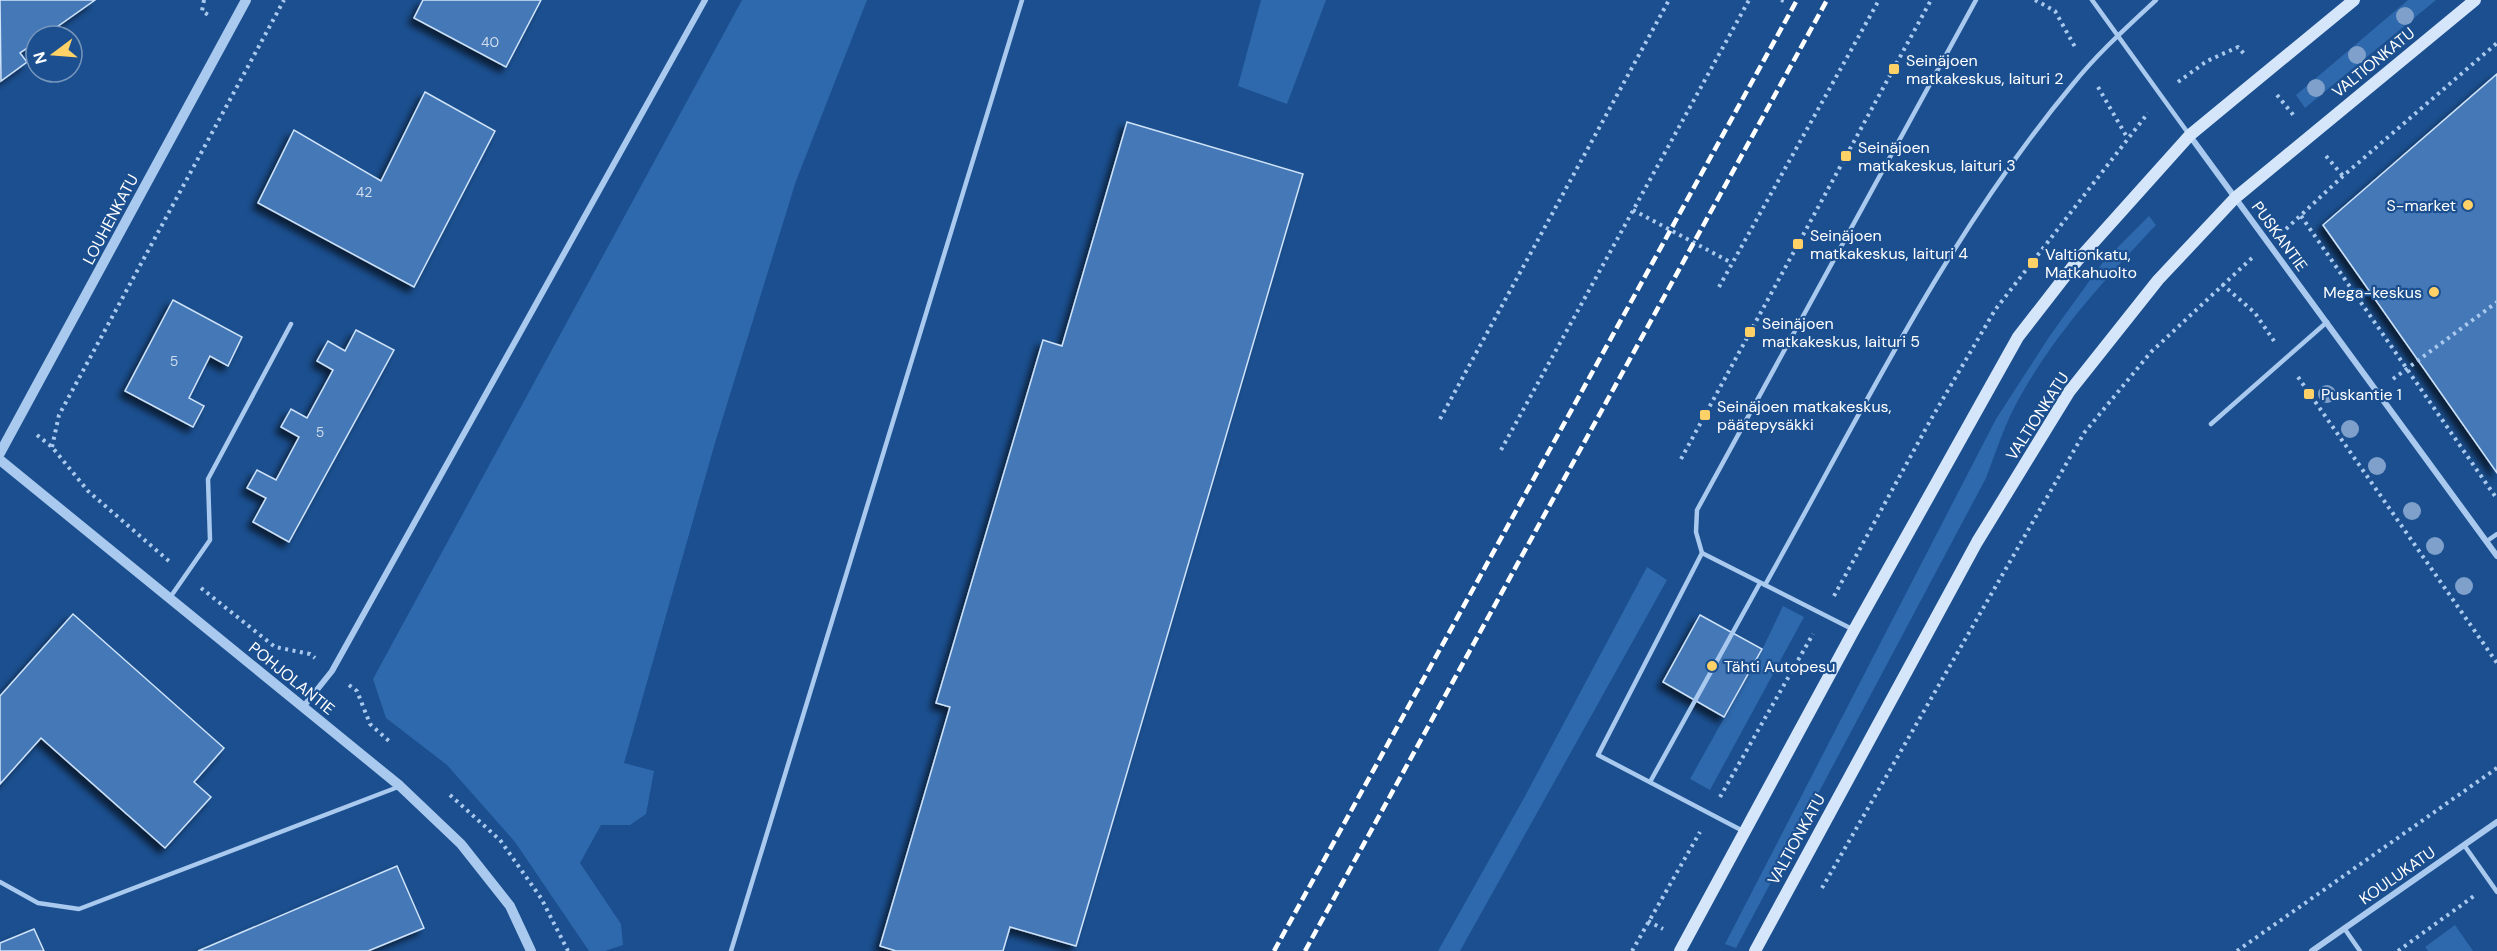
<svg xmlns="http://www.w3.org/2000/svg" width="2497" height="951" viewBox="0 0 2497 951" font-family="'DM Sans',sans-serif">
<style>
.green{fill:#2e69ad}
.building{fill:#4478b7;stroke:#cfe3fa;stroke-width:1.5;filter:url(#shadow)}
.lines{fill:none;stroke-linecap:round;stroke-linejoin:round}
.path{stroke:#a9c9ee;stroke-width:4;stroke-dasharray:3 4.5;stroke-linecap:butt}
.service{stroke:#a9c9ee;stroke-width:4.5}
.minor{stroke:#a9c9ee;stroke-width:6}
.tertiary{stroke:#a9c9ee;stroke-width:10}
.secondary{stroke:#d6e6fa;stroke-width:12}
.rail{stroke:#fff;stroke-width:4.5;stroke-dasharray:10 4.5;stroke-linecap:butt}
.tree{fill:#7ea0ca}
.poi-dot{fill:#ffd166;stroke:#1b4f8f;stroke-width:2}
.labels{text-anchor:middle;stroke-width:4.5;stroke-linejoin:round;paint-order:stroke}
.number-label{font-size:14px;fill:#d0dded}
.poi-label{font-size:16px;fill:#fff;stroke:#1b4f8f;text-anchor:start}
.street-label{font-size:16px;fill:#fff;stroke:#1b4f8f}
</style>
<defs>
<filter id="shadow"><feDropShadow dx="-5.5" dy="5.5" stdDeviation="3" flood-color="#0009"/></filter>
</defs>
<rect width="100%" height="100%" fill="#1b4f8f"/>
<g class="green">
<path d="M742,0H867L796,181L715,443L624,763L654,771L646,814L630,825H601L580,863L621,924L623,945L605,951H589L515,842L447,765L386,718L373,679Z"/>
<path d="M1261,0H1326L1287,104L1238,86Z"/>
<path d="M2408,0H2436L2305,108L2296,95Z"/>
<path d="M2149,216L2156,225C2103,281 2051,338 2015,406C2003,429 1995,455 1986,478L1736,948L1725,944L1996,419L2049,337L2103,262Z"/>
<path d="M1647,567L1667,580L1460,951H1438L1524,798Z"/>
<path d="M1783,606L1804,617L1710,790L1690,779L1762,650Z"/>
<path d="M2455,925L2473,951H2428L2425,947Z"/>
</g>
<g class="building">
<path d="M0,0H95L44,36H36V42L20,53L27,62L1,81Z"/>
<path d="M423,0H541L506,67L414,18Z"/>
<path d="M2497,74V473L2323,225Z"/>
<path d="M425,92L495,131L414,287L258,203L294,130L381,181Z"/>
<path d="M1127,122L1303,174L1076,946L1010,927L1003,951H896L880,946L950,707L936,703L1043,340L1062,346Z"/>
<path d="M173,300L242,337L228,366L210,356L189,398L204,406L193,427L125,391Z"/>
<path d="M356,330L394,350L289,542L253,522L266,498L247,488L257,470L276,480L299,437L281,427L291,409L307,418L333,370L317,361L328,341L345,351Z"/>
<path d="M73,614L224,748L194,782L211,797L165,848L41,738L0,784V696Z"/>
<path d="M1700,615L1762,649L1724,717L1663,682Z"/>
<path d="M397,866L424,928L368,951H198Z"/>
<path d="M34,929L44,951H0V943Z"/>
</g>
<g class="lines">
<g class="path">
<path d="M204,0L202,11L210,16"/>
<path d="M1781,0L1784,1"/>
<path d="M2035,0L2055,11L2075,47"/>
<path d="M2178,82L2207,61L2238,47L2246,56"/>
<path d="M2098,87L2128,139"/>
<path d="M2277,95L2295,117"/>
<path d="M2326,156L2343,176"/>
<path d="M1633,210L1732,263"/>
<path d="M2301,216L2497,499"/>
<path d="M2286,229L2343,176L2497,43"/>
<path d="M2222,284L2255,313L2274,341"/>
<path d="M1719,287L1879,0"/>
<path d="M2298,377L2497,663"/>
<path d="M2393,379L2497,302"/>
<path d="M1440,419L1669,0"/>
<path d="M37,435L52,447L88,491L170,562"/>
<path d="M52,447L59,415L284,0"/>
<path d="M1501,450L1749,0"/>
<path d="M1681,459L1931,0"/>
<path d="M201,588L275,647L310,654L315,658"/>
<path d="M1834,596L1930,421L1995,310L2148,113"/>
<path d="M349,685L357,691L370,724L389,741"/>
<path d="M450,795L500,840L541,898L568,951"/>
<path d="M1720,797L1813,634"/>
<path d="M1822,888L2084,433L2151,352L2253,257"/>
<path d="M1648,921L1663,929"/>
<path d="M1632,951L1700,832"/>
<path d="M2237,951L2497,768"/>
<path d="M2398,951L2474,896"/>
</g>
<g class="service">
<path d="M2092,0L2188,133"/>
<path d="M2211,424L2327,322"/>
<path d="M2487,541L2497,534"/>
<path d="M1702,553L1598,755L1743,831"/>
<path d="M1765,585C1861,414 1947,235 2073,84C2098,53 2127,27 2156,0"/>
<path d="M169,599L210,540L208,479L291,324"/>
<path d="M1852,629L1702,553L1696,532L1697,510L1976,0"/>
<path d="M1650,782L1760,583"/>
<path d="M2464,845L2497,892"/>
<path d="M0,882L38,903L79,909L398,787"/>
<path d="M2344,928L2360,951"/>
<path d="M731,951L1022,0"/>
</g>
<g class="minor">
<path d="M2190,136L2497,556"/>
<path d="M304,706L332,671L705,0"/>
<path d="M2312,951L2497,822"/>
</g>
<g class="tertiary">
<path d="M0,453L246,0"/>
<path d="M0,460L400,786L461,844L510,906L531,951"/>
</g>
<g class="secondary">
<path d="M1680,951L1854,630L2018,337L2077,261L2190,135L2354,0"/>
<path d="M1755,951L1977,542L2069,392L2158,280L2235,198L2475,0"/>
</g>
<g class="rail">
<path d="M1274,951L1797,0"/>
<path d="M1305,951L1827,0"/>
</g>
</g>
<g class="tree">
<circle cx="2405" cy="16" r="9"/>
<circle cx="2357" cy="55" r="9"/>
<circle cx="2316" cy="88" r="9"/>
<circle cx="2327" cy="394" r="9"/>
<circle cx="2350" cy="429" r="9"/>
<circle cx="2377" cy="466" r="9"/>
<circle cx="2412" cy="511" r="9"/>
<circle cx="2435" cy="546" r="9"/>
<circle cx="2464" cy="586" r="9"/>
</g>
<g class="poi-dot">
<rect x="1888" y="63" width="12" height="12" rx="3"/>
<rect x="1840" y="150" width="12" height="12" rx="3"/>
<circle cx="2468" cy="205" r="6"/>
<rect x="1792" y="238" width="12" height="12" rx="3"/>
<rect x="2027" y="257" width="12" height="12" rx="3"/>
<circle cx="2434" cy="292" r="6"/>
<rect x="1744" y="326" width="12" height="12" rx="3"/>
<rect x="2303" y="388" width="12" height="12" rx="3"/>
<rect x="1699" y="409" width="12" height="12" rx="3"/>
<circle cx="1712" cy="666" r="6"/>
</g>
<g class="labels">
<g class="number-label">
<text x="490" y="47">40</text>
<text x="364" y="197">42</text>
<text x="174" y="366">5</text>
<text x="320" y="437">5</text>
</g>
<g class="poi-label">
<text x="1906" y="66">Seinäjoen<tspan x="1906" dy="18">matkakeskus, laituri 2</tspan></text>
<text x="1858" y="153">Seinäjoen<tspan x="1858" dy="18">matkakeskus, laituri 3</tspan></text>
<text x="2456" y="211" text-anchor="end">S-market</text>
<text x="1810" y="241">Seinäjoen<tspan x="1810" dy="18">matkakeskus, laituri 4</tspan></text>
<text x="2045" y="260">Valtionkatu,<tspan x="2045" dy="18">Matkahuolto</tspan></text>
<text x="2422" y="298" text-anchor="end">Mega-keskus</text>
<text x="1762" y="329">Seinäjoen<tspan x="1762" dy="18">matkakeskus, laituri 5</tspan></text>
<text x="2321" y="400">Puskantie 1</text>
<text x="1717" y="412">Seinäjoen matkakeskus,<tspan x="1717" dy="18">päätepysäkki</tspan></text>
<text x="1724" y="672">Tähti Autopesu</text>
</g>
<g class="street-label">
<text transform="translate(2373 62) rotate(-39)" y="6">VALTIONKATU</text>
<text transform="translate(110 219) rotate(-62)" y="6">LOUHENKATU</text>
<text transform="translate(2280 236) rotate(54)" y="6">PUSKANTIE</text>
<text transform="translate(2037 416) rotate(-57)" y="6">VALTIONKATU</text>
<text transform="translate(292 678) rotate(39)" y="6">POHJOLANTIE</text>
<text transform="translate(1796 839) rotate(-61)" y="6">VALTIONKATU</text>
<text transform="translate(2397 875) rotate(-35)" y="6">KOULUKATU</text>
</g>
</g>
<g transform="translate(54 54) rotate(254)"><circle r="28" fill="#1b4f8f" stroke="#7695bc" stroke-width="1.5"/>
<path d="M0-4.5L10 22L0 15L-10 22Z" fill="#ffd166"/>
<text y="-9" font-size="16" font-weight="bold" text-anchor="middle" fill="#ffffff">N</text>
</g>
</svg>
